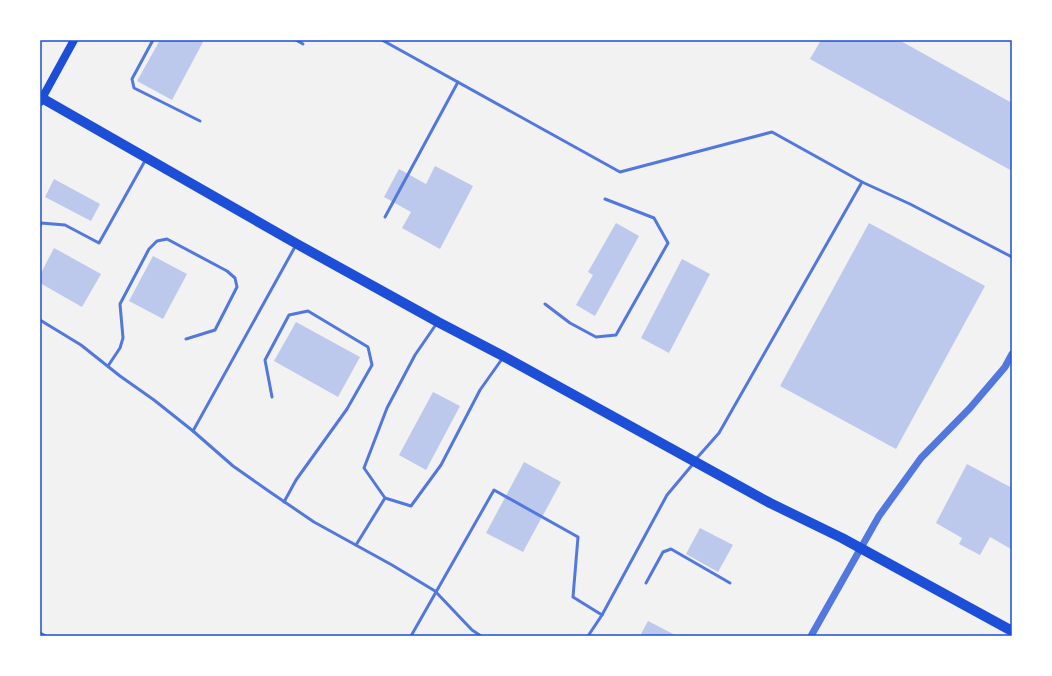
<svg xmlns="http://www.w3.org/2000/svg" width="1052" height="676" viewBox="0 0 1052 676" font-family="Poppins,sans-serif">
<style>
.building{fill:#bdc9ec}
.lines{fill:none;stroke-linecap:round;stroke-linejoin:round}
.service{stroke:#5277de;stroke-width:3}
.tertiary{stroke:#5277de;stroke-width:7}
.secondary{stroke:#1d4ed8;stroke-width:8}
.primary{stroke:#1d4ed8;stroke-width:10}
.neatline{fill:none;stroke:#1d4ed8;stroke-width:1.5}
</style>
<rect width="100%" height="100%" fill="#f2f2f2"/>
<g class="building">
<path d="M160,40H200L203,42L172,100L137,81Z"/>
<path d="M821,40H899L1012,103V171L810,59Z"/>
<path d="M435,166L473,186L440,249L402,228L411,212L384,197L399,169L426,184Z"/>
<path d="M54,179L100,204L91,221L45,197Z"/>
<path d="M616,223L639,236L595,316L576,305L593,275L588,272Z"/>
<path d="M869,223L985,286L896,449L780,386Z"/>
<path d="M54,248L101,274L82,307L40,283V275Z"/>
<path d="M153,256L187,274L163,319L129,301Z"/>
<path d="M682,259L710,274L669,353L641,338Z"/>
<path d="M296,322L360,357L338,397L274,361Z"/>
<path d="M433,392L460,406L426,470L399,455Z"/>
<path d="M524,462L561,482L523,552L486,533Z"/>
<path d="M967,464L1012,488L1011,549L990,537L980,555L959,544L962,538L936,523Z"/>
<path d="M700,528L733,545L718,572L686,554Z"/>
<path d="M648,621L677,636H640Z"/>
</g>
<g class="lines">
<g class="service">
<path d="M153,40L132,79L134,88L200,121"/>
<path d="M296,40L303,44"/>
<path d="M382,40L620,172L772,132L862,182L910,204L1012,257"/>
<path d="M385,217L458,82"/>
<path d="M40,226L41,223L65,225L99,243L146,159"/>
<path d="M545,304L570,323L596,337L616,335L668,243L654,218L605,199"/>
<path d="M40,320L81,345L120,376L154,400L193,431L233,466L270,492L314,522L392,565L435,591L472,630L481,636"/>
<path d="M437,323L415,355L387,408L364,468L385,498L411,506L441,465L480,390L502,359"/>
<path d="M108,366L120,348L123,338L120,304L149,249L157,241L167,239L227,271L235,278L237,287L215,330L186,339"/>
<path d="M272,397L265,360L289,315L308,311L368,347L372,365L347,409L296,480L284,502"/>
<path d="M193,431L296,245"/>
<path d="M696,459L719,433L862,182"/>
<path d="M356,545L385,498"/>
<path d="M646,583L663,552L671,549L730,583"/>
<path d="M40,633L46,636"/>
<path d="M411,636L494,490L578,537L573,597L602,615"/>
<path d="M588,636L602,615L667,495L693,464"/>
</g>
<path class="tertiary" d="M811,636L879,516L921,458L970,408L1005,367L1012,354"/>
<path class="secondary" d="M40,102L74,40"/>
<path class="primary" d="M40,97L297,244L438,322L503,356L770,503L842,538L1012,631"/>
</g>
<rect width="1052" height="676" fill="none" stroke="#ffffff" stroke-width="82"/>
<rect x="41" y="41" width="970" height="594" class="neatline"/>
</svg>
